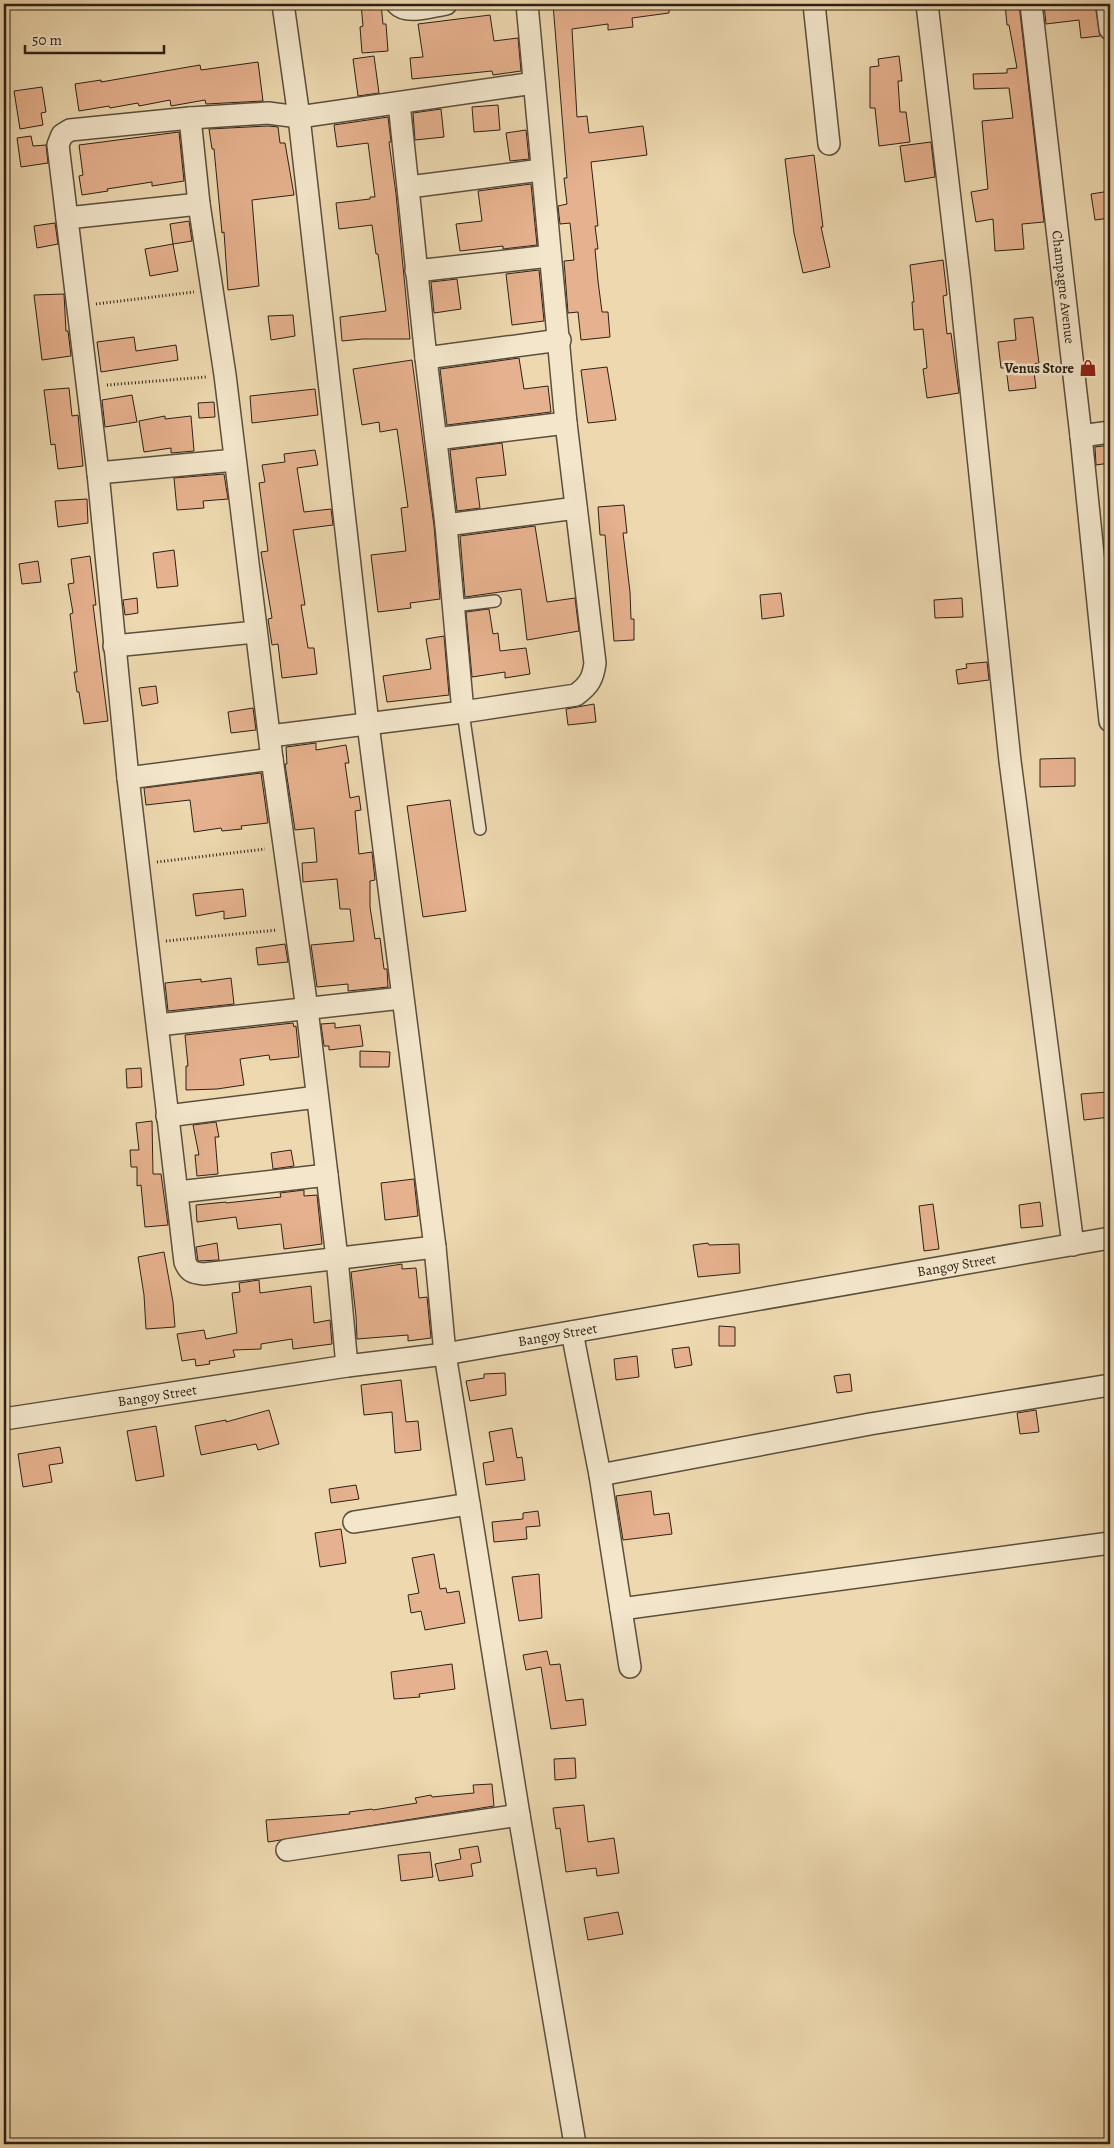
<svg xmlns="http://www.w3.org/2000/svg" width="1114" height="2148" viewBox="0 0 1114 2148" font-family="Alegreya,serif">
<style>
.building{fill:#e6b18e;stroke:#2c2117}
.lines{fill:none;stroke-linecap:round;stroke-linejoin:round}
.lane-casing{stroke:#5c4f3d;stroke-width:14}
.street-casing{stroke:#5c4f3d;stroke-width:24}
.path{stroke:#2c2117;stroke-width:3;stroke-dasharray:1 2.5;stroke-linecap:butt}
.lane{stroke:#f3e6cb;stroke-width:11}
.street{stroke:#f3e6cb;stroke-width:21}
.labels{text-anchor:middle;stroke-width:5;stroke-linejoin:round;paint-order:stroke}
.street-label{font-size:14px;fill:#2c2117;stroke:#f3e6cb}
.poi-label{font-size:14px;font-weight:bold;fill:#2c2117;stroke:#f3e6cb;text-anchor:end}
</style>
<rect width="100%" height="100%" fill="#edd8af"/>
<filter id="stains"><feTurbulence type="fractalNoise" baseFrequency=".004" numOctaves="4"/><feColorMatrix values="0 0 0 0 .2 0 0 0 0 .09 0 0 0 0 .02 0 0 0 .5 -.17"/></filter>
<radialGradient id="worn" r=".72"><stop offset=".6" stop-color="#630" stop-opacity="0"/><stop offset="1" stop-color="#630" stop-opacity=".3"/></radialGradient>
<g class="building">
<path d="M361,4H381L383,24H386L388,51L362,53L360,27L363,26Z"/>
<path d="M553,4H572L573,6L591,4H669V13L632,18L633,27L608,30V24L572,29L577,117L587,116L589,133L643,126L647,155L591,162L598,226H595L598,249H595L598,281L602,312H608L610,337L581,340L578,312L568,313L564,261L574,260L570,223L560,224L558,206L567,204L564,178H567Z"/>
<path d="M1005,4H1019L1044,222L1022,224L1024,249L995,251L993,219L976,222L971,192L988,189L982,121L1013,118L1009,88L974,89L973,74L1007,73V69L1017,68L1009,25H1007Z"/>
<path d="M1044,4H1095L1100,36L1081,38L1079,20L1046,24Z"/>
<path d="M490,15L494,41L518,38L521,71L493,75L492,71L412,79L410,58L423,57L418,24Z"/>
<path d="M374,56L379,93L358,96L353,59Z"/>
<path d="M899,56L902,81H898L900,112H906L910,142L879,146L875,108H870V67L879,66L878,59Z"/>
<path d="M258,62L263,101L206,104L205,100L171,106L170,100L139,106L138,103L110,108L109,106L79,111L75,84L101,80V82L200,65L201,70Z"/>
<path d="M42,87L46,112L41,113L43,125L20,129L14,91Z"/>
<path d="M498,105L500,130L474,132L472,107Z"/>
<path d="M441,109L444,137L415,140L413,113Z"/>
<path d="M388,117L391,142H389L396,194L410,339H363L342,341L340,317L386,311L378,254H376L372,225L339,229L336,203L370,199V197H375L368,143L337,147L334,125Z"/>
<path d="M268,126L278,127L280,143H285L294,195L252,200L259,286L228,290L224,232L222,233L214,149H212L209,129Z"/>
<path d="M526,130L529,159L510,161L506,133Z"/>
<path d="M179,132L184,181L152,186V182L107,189L108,191L82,195L79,176L83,175L79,145Z"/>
<path d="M31,136L33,146L46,145L48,163L21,167L17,138Z"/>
<path d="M931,142L935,177L905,182L900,146Z"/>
<path d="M814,155L823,227H821L830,267L803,273L794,233L785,159Z"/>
<path d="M531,184L537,245L503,249V246L460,251L456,224L482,221L478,191Z"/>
<path d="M1110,191V218L1095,220L1091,194Z"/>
<path d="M189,221L192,241L173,244L170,224Z"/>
<path d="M55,223L58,244L37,248L34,226Z"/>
<path d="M173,244L178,271L150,276L145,249Z"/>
<path d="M943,260L947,295L943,296L947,334L951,333L959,393L927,398L923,369L927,368L923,329L914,330L912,302H914L910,265Z"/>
<path d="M539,270L544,321L512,325L506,274Z"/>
<path d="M457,279L461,309L434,313L431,282Z"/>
<path d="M64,294L66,331H68L71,356L42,360L34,295Z"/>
<path d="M293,315L295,336L271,340L268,316Z"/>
<path d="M1033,317L1039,363L1033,364L1036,388L1009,391L1006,368H1001L998,342L1016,340L1014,319Z"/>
<path d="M134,337L136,351L176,345L178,360L101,372L97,342Z"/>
<path d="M519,358L524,389L548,386L551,412L447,425L440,369Z"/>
<path d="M412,360L434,526L440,599L410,603L411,608L378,612L371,555L406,551L401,508L408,507L397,429L380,432L379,422L362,425L353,369Z"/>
<path d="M607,367L616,420L588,423L581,370Z"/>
<path d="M69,388L72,416L78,415L83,466L58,469L55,444L51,445L44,390Z"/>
<path d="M315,389L318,415L252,423L250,396Z"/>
<path d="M132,395L137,422L105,427L102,400Z"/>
<path d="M214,402L215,417L199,418L198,403Z"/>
<path d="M165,416V419L191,416L194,451L171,453V448L144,452L139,421Z"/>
<path d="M502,443L506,475L476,478L480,508L457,511L450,450Z"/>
<path d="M1110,445V463L1096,465L1095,447Z"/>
<path d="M315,450L318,465L297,468L304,512L331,509L333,525L293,530L305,605H301L308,648H314L317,674L282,678L278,644L272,645L268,619L272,618L261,552L268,551L259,483L265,482L262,465L285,462L284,454Z"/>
<path d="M224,474L228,499L203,501L204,508L177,510L174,478Z"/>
<path d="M87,499L88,523L58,527L55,501Z"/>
<path d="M624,505L627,533H623L630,592L631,619H634V640L614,641L605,535H600L598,507Z"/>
<path d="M535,526L547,602L575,598L579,631L527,640L521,589L465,597L460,536Z"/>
<path d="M174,550L178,586L157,588L153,553Z"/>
<path d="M90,556L96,605H93L108,721L84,724L79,692H77L74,672H77L70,614L73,613L68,584L74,583L71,559Z"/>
<path d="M38,561L41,582L22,584L19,564Z"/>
<path d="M781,593L784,616L762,619L760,595Z"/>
<path d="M137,598L138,613L125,615L123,600Z"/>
<path d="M962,598L963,617L935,618L934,600Z"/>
<path d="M489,609L493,634L498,633L500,651L526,648L530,674L505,678V672L472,677L466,612Z"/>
<path d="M444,636L449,695L387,702L383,676L431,669L426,639Z"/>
<path d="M987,662L989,680L958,684L956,670L967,668L966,664Z"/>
<path d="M156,686L158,703L142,706L139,688Z"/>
<path d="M594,704L596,722L568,725L566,709Z"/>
<path d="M253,708L256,730L231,733L228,712Z"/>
<path d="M316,743V750L346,745L349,763H345L350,798L359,796L361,810L355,811L359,854L372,852L375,880L370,881V907L375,939L380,938L384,969H387L388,987L348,991V984L317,987L311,945L354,941L350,909H340L337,879L303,882L302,863L317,862L314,828L295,830L285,764H287L286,747Z"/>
<path d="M1075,758V786L1040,787V759Z"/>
<path d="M261,773L268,823L241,826L242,829L222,831L221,828L194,832L190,800L146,805L144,788Z"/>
<path d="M450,800L466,911L423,917L407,806Z"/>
<path d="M243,889L246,916L224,919V911L196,916L193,894Z"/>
<path d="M285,944L288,962L258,965L256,948Z"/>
<path d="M231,978L234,1004L168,1011L165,983L201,979V982Z"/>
<path d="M293,1023L294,1027L296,1026L299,1057L270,1060L269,1055L240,1059L244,1085L217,1089L186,1090V1066H188L185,1035Z"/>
<path d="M335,1023V1028L360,1025L363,1046L329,1050V1046H324L321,1024Z"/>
<path d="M360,1051L390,1052L389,1067H360Z"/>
<path d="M141,1068L142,1087L127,1088L126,1069Z"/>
<path d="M1108,1092L1110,1117L1084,1120L1081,1094Z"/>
<path d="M152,1121L153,1174H161L168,1225L145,1227L141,1185L137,1186V1167H131L130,1150H139L136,1123Z"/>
<path d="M216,1122L219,1137H215L218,1174L197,1176L195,1155H199L193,1125Z"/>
<path d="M291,1150L294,1166L273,1169L271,1153Z"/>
<path d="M414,1179L418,1216L385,1220L381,1183Z"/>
<path d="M304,1190V1196L317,1195L322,1244L284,1249L281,1224L238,1229L236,1217L197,1222L196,1205L226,1202V1203L281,1197L280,1193Z"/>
<path d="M1040,1202L1043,1226L1021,1228L1019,1205Z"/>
<path d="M933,1204L939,1249L924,1251L919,1206Z"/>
<path d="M217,1243L219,1260L198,1261L196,1247Z"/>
<path d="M708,1243L709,1245L739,1244L740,1273L698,1277L693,1245Z"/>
<path d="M164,1252L173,1302L175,1327L146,1329L144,1295L138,1257Z"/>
<path d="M402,1264V1269L416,1268L419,1298L427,1297L431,1338L408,1341V1335L357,1339L356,1316L351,1272Z"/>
<path d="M259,1280L260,1293L311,1286L314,1323L330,1320L332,1344L293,1349L292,1339L261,1344V1349L233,1350L235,1357L209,1361L210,1364L196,1366L195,1359L182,1361L177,1334L204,1330L206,1339L237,1333L232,1293L240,1292L239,1283Z"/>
<path d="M719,1326L735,1327V1346H719Z"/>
<path d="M689,1347L692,1365L675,1368L672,1349Z"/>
<path d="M637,1356L639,1377L616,1380L614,1359Z"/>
<path d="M505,1373L506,1395L470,1401L466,1381L484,1378V1374Z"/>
<path d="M850,1374L852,1391L837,1393L834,1376Z"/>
<path d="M401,1380L406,1422L418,1421L421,1450L395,1453L392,1412L364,1415L361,1385Z"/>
<path d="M269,1410L279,1444L258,1450L256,1444L201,1455L195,1426L226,1420V1422Z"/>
<path d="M1036,1410L1039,1432L1020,1434L1017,1413Z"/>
<path d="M156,1426L164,1476L136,1481L127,1431Z"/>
<path d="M512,1428L517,1458L522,1457L525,1480L486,1485L483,1463L494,1461L489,1432Z"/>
<path d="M60,1447L63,1463L49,1465L52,1482L23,1487L18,1454Z"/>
<path d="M356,1485L359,1499L331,1503L329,1489Z"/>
<path d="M651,1491L654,1515L669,1513L672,1534L623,1540L616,1496Z"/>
<path d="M538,1511L540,1526L526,1527L527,1539L494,1542L492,1522L523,1519V1513Z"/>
<path d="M341,1529L346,1563L320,1567L315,1533Z"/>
<path d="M434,1554L440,1589L446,1588L447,1593L459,1591L465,1623L425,1630L421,1611L411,1613L408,1595L419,1593L412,1558Z"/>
<path d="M539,1574L542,1618L519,1621L512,1577Z"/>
<path d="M547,1651L550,1665L560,1664L566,1701L583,1699L586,1725L551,1729L541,1667L526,1670L523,1655Z"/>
<path d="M452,1664L455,1689L419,1694L420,1697L394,1699L391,1672Z"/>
<path d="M575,1758L576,1778L555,1780L554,1759Z"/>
<path d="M492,1784L494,1806L268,1842L266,1820L350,1814L349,1812L372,1809L373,1810L417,1803L415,1798L431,1795L432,1797L474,1793L473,1785Z"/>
<path d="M584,1805L588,1842L614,1838L619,1873L597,1876L596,1868L566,1872L560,1828L556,1829L553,1808Z"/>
<path d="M478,1846L481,1862L471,1864L473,1876L439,1881L435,1864L461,1859L459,1849Z"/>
<path d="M430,1852L433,1877L401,1881L398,1855Z"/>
<path d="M618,1912L623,1934L588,1940L584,1918Z"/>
</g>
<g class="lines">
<g class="lane-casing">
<g id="lane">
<path d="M454,606L495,601"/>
<path d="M463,712L480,829"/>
</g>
</g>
<g class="street-casing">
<g id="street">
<path d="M283,4L299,117L368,724L435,1247L445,1354L519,1815L575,2144"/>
<path d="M397,4C407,15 432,6 446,4"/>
<path d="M814,4L829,144"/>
<path d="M927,4L960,284L1010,761L1073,1245"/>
<path id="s1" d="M1031,4L1081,436L1110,721"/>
<path d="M1107,4L1110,29"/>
<path d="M399,103L426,358L446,525L463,712"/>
<path d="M190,118L199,204L225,375L272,759L307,1009L337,1258L347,1366"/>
<path d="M409,187L541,170"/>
<path d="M67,218L199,204"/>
<path d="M416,271L550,256"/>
<path d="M426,358L560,340"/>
<path d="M1081,436L1110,432"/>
<path d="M436,439L566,423"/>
<path d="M98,473L235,460"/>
<path d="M446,525L576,508"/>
<path d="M114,646L256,632"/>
<path d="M270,736L463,712L576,695C589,685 593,679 595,663L566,423L527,4"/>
<path d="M128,778L272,759"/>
<path d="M158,1025L402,998"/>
<path d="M167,1116L317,1097"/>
<path d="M178,1192L327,1175"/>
<path d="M435,1247L204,1274C193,1273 189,1272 185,1262L128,778L98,473L58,145L62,135L70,130L190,118L268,113L299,117L534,83"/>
<path d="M572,1332L600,1475L630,1667"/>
<path id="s2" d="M4,1419L347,1366L445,1354L1110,1238"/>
<path d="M600,1475L870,1424L1110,1385"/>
<path d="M354,1522L469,1504"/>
<path d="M621,1609L1110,1543"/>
<path d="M287,1850L519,1815"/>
</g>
</g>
<g class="path">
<path d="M96,304L194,292"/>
<path d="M107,385L206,377"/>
<path d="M157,862L265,849"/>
<path d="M166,941L277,930"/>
</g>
<use href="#lane" class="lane"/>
<use href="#street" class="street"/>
</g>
<defs>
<g id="shop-bare" transform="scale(1.35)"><path d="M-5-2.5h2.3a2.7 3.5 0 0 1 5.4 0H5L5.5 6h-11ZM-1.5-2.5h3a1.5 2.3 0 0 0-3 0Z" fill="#8f2418" stroke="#f3e6cb" stroke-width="2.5" paint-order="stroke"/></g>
</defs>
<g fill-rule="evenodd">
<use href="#shop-bare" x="1088" y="368"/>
</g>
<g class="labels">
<g class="street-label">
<text dy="5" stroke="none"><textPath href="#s1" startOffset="285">Champagne Avenue</textPath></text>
<text dy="5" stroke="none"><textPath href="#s2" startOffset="965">Bangoy Street</textPath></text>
<text dy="5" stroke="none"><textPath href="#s2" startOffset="560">Bangoy Street</textPath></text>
<text dy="5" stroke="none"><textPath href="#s2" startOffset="155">Bangoy Street</textPath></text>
</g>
<g class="poi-label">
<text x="1074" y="373">Venus Store</text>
</g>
</g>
<rect width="1114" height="2148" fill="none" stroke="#edd8af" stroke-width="20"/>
<rect x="5" y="5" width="1104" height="2138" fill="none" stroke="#2c2117" stroke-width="2.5"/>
<rect x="10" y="10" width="1094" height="2128" fill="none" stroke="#2c2117"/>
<path d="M25 45v8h139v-8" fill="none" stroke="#2c2117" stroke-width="2.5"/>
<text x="32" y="45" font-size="15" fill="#2c2117" stroke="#f3e6cb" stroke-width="4" paint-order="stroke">50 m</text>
<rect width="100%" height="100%" filter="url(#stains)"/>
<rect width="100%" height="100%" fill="url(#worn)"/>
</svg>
